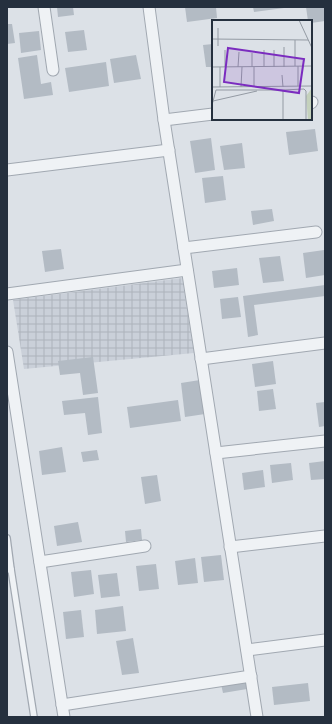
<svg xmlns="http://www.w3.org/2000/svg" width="332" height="724" viewBox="0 0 332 724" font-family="'DejaVu Sans',sans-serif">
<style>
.industrial{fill:url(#industrial-grid)}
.building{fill:#b3bbc4}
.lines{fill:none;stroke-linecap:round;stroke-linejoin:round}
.lane-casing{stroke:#a1a8b1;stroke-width:8}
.street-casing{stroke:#a1a8b1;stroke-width:13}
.lane{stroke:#eff2f5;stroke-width:5.5}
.street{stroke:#eff2f5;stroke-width:11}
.inset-road{fill:none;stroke:#939aa3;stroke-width:1}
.view{fill:#7b2cbf;fill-opacity:0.15;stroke:#7b2cbf;stroke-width:2}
.inset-edge{fill:none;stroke:#25303e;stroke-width:2}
</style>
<defs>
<pattern id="industrial-grid" width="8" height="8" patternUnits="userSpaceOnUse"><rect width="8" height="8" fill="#cad0d9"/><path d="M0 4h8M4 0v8" fill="none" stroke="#adb3bb"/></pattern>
</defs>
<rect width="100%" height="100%" fill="#dce1e7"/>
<path class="industrial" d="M182,278L194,353L24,369L13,300Z"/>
<g class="building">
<path d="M57,7H73L74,15L58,17Z"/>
<path d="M185,7H216L217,18L187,22Z"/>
<path d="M253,7H284V8L254,12Z"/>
<path d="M306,7H325V21L311,23V21H308Z"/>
<path d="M7,24H12L15,43L7,44Z"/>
<path d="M84,30L87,50L68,52L65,32Z"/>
<path d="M39,31L41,50L21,53L19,33Z"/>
<path d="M213,44V67H206L203,45Z"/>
<path d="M37,55L41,84L51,82L53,95L24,99L18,58Z"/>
<path d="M136,55L141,79L114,83L110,59Z"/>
<path d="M106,62L109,86L69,92L65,68Z"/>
<path d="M315,129L318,151L289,155L286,132Z"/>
<path d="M211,138L215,170L195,173L190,141Z"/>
<path d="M242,143L245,168L224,170L220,146Z"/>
<path d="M223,176L226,200L205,203L202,178Z"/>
<path d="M272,209L274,221L253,225L251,211Z"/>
<path d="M61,249L64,269L45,272L42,251Z"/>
<path d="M324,250L325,259V275L306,278L303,253Z"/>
<path d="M280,256L284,281L263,283L259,258Z"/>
<path d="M237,268L239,285L214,288L212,271Z"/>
<path d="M325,285V296L254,305L258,335L248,337L243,296Z"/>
<path d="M238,297L241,317L222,319L220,299Z"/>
<path d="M93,357L98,393L83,395L80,373L60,375L58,361Z"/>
<path d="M273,361L276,384L255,387L252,364Z"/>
<path d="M200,380L205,414L185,417L181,383Z"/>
<path d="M273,389L276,409L259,411L257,391Z"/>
<path d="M98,397L102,433L88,435L85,413L64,415L62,401Z"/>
<path d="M178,400L181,421L130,428L127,407Z"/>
<path d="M325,402V426L319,427L316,403Z"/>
<path d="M62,447L66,472L42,475L39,451Z"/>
<path d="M97,450L99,460L83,462L81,452Z"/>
<path d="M325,461V479L311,480L309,463Z"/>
<path d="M291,463L293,480L272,483L270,465Z"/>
<path d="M263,470L265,487L244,490L242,473Z"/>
<path d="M157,475L161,501L145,504L141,477Z"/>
<path d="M78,522L82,542L57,546L54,526Z"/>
<path d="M141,529L142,540L126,542L125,531Z"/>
<path d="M221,555L224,580L204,582L201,557Z"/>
<path d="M195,558L198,583L178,585L175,561Z"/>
<path d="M156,564L159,589L139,591L136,566Z"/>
<path d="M91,570L94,594L74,597L71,572Z"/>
<path d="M117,573L120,596L101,598L98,575Z"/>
<path d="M123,606L126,631L97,634L95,610Z"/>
<path d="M81,610L84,637L66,639L63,612Z"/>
<path d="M133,638L139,673L122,675L116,641Z"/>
<path d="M246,680L247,689L223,693L221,684Z"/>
<path d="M308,683L310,701L274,705L272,687Z"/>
</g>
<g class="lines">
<g class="lane-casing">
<g id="lane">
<path d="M7,538L11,569"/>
<path d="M7,570L11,569L34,717"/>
</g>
</g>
<g class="street-casing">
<g id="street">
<path d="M44,7L53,70"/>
<path d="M149,7L164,120L257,717"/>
<path d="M311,103L312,102"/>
<path d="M164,120L213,114"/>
<path d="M7,170L169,150"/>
<path d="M184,248L316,232"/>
<path d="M7,294L187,270"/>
<path d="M7,352L64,717"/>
<path d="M201,359L325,343"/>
<path d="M216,453L325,441"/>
<path d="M230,547L325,536"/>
<path d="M40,562L145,546"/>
<path d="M247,650L325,640"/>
<path d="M62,705L251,676"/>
</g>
</g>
<use href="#lane" class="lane"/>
<use href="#street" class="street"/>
</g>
<g transform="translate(212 20)">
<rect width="100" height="100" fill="#dce1e7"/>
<path d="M100,68V100H96L94,76Z" fill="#c4d1bc"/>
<path class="inset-road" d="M87,0L100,28M6,8V26M0,19L96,20M13,30V47M83,46V20M86,46V66M0,47L100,46M26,47L27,32M40,47V33M52,47V30M62,47V30M72,47V27M70,55L71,67M0,67L100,66M8,67V47M29,67L30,47M42,67V47M1,81L45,71M0,85L4,70H71M71,100V70L92,69L94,71V100"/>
<path class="view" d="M16,28L92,39L87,73L12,62Z"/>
<rect width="100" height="100" class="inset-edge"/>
</g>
<rect width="332" height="724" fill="none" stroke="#25303e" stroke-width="16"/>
</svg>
